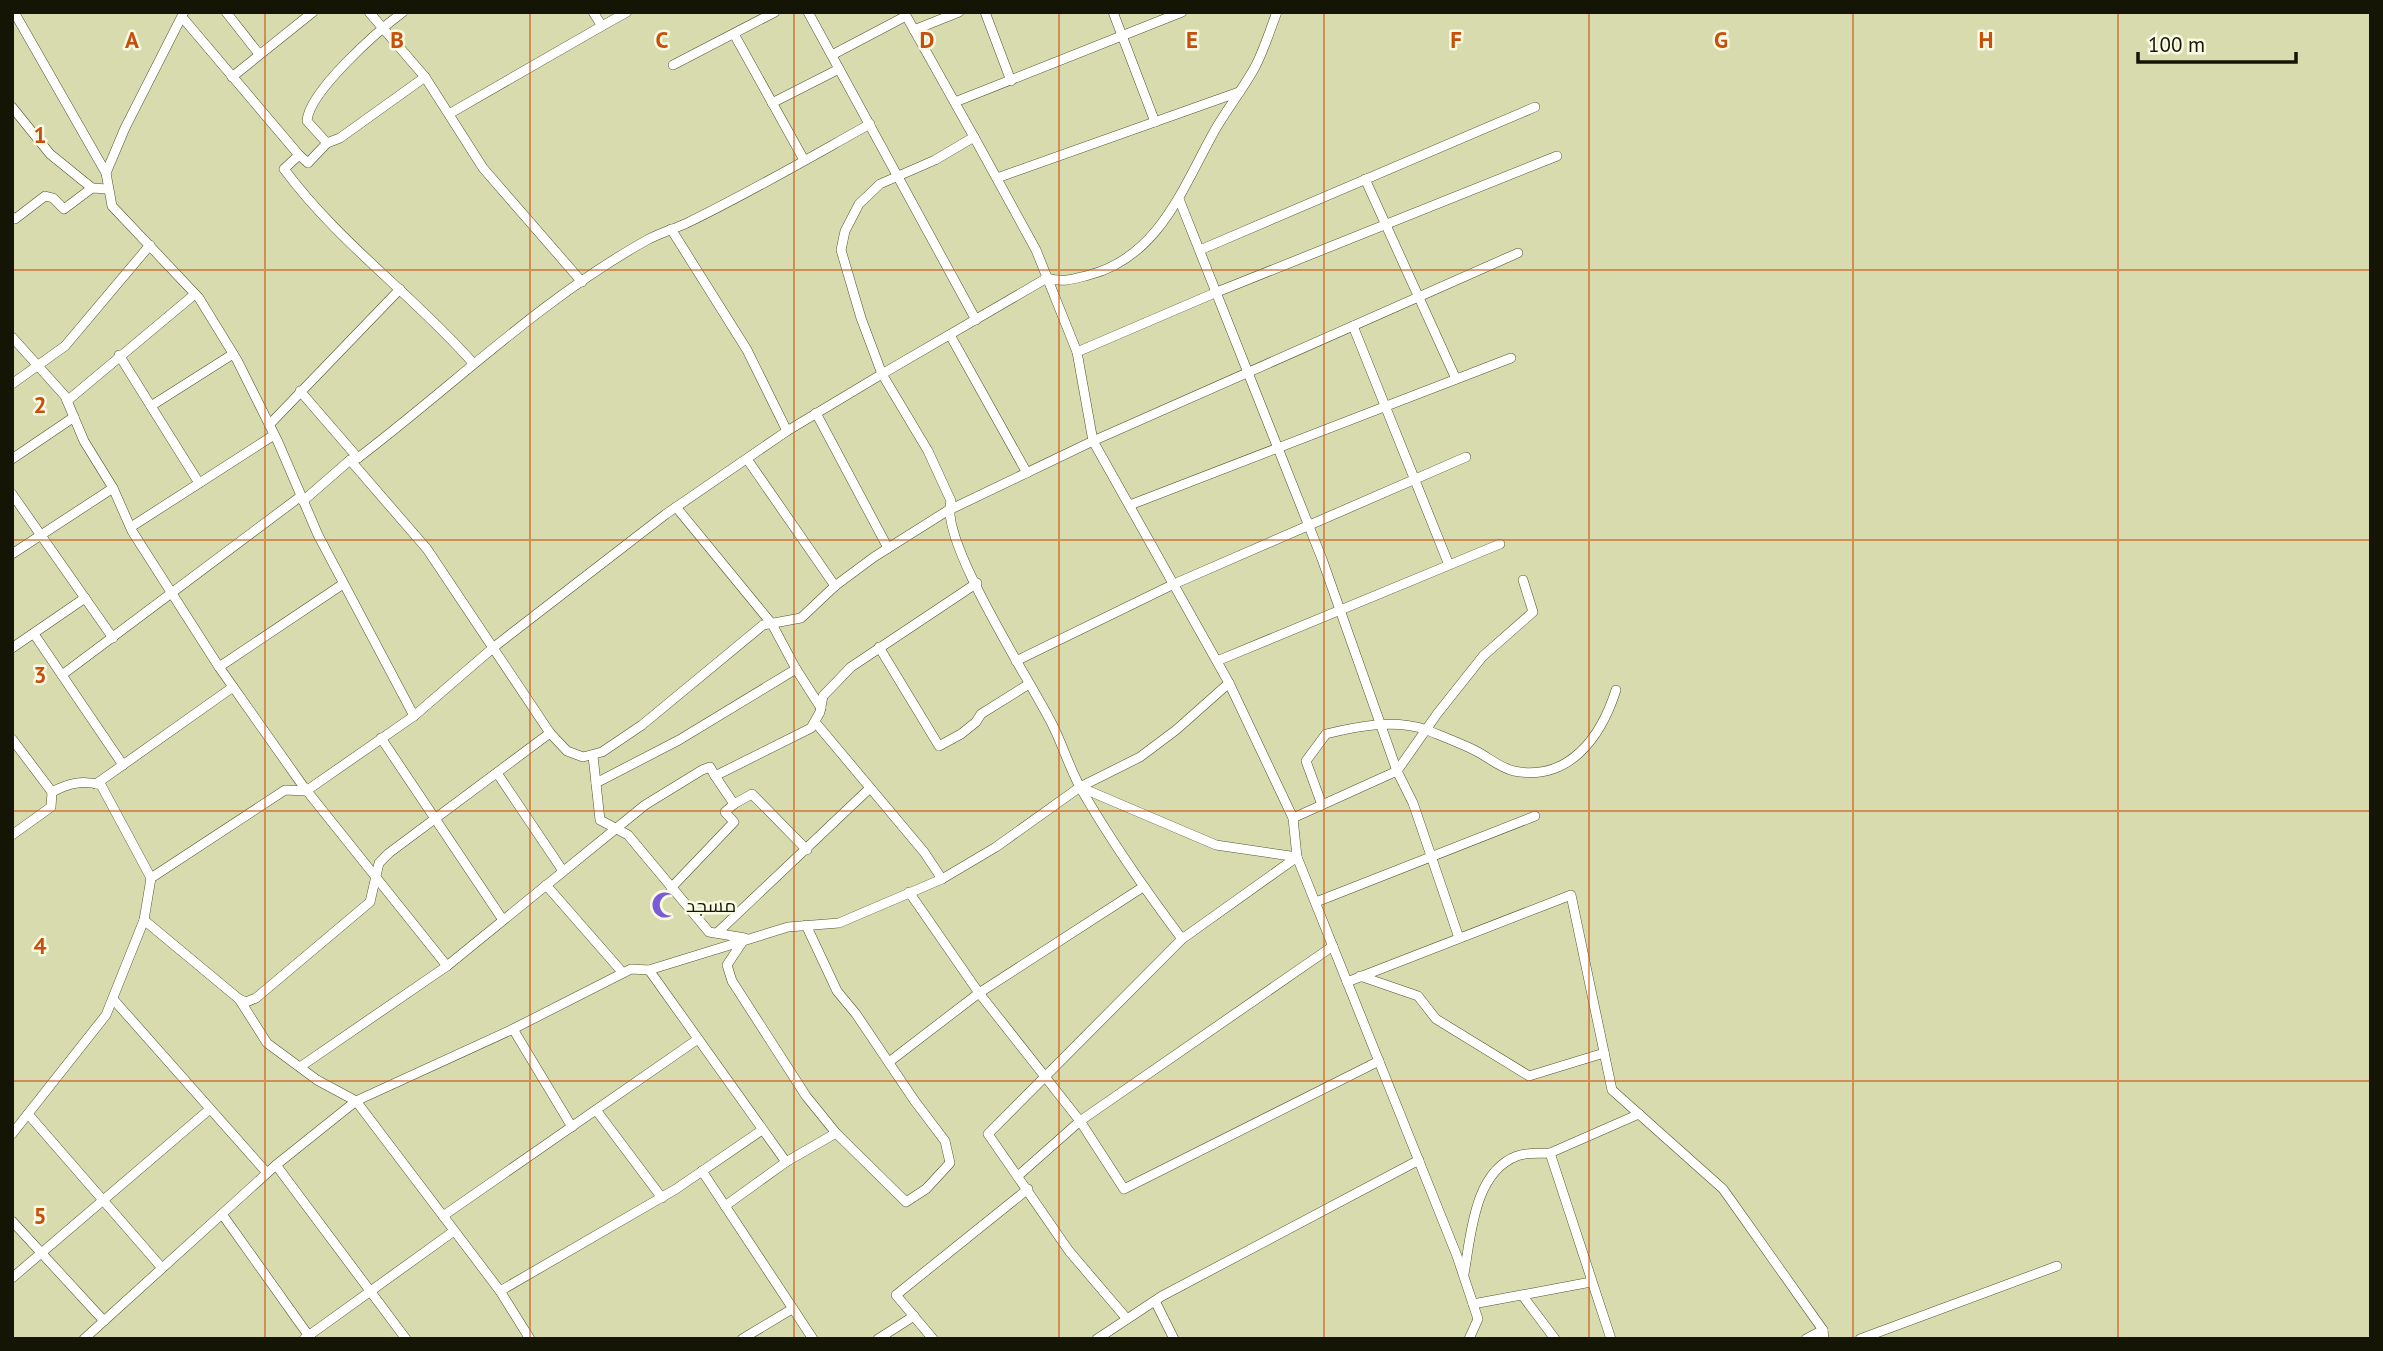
<svg xmlns="http://www.w3.org/2000/svg" width="2383" height="1351" viewBox="0 0 2383 1351" font-family="'PT Sans',Cairo,sans-serif">
<style>
.lines{fill:none;stroke-linecap:round;stroke-linejoin:round}
.street-casing{stroke:#52542b;stroke-width:10}
.street{stroke:#fff;stroke-width:9}
.grid{fill:none;stroke:#c84f0b;stroke-width:2;stroke-opacity:0.55}
.labels{text-anchor:middle;stroke-width:5;stroke-linejoin:round;paint-order:stroke}
.poi-label{font-size:19px;fill:#141505;stroke:#f8fae3;text-anchor:start}
.grid-label{font-size:23px;text-anchor:middle;font-weight:bold;fill:#c84f0b;stroke:#f8fae3;stroke-width:5;stroke-linejoin:round;paint-order:stroke}
</style>
<rect width="100%" height="100%" fill="#d8dbad"/>
<g class="lines">
<g class="street-casing">
<g id="street">
<path d="M14,12L106,173"/>
<path d="M184,12L125,128L106,173L112,206L199,298L237,360L278,442L318,535L414,716"/>
<path d="M226,12L259,54"/>
<path d="M369,12L425,77L483,168L582,282"/>
<path d="M593,12L602,26L627,12"/>
<path d="M808,12L976,320"/>
<path d="M985,12L1011,81"/>
<path d="M1113,12L1155,122"/>
<path d="M182,17L299,155L284,169C338,242 413,295 473,363"/>
<path d="M914,30L959,12"/>
<path d="M734,34L804,160"/>
<path d="M832,55L906,16"/>
<path d="M673,65L775,12"/>
<path d="M232,77L313,12"/>
<path d="M955,102L1182,12"/>
<path d="M772,103L839,69"/>
<path d="M12,107L50,154L92,188"/>
<path d="M449,114L602,26"/>
<path d="M327,143L307,121C309,91 379,30 403,12"/>
<path d="M299,155L308,163L327,143L340,138L425,77"/>
<path d="M997,178L1239,92"/>
<path d="M1365,179L1456,379"/>
<path d="M1179,199L1322,559L1397,771L1413,803L1459,938"/>
<path d="M12,217L15,219L45,196L53,198L64,209L92,188L107,189"/>
<path d="M671,229L747,350L787,431"/>
<path d="M1200,250L1535,107"/>
<path d="M1353,326L1449,565"/>
<path d="M950,335L1027,473"/>
<path d="M12,337L65,396L84,441L113,488L132,531L219,667L303,786L447,966"/>
<path d="M1077,352L1217,292L1557,156"/>
<path d="M119,355L199,483"/>
<path d="M12,384L65,346L150,245"/>
<path d="M300,391L358,458"/>
<path d="M67,401L195,294"/>
<path d="M151,406L233,354"/>
<path d="M816,413L888,548"/>
<path d="M269,425L400,289"/>
<path d="M12,459L74,417"/>
<path d="M747,459L835,586"/>
<path d="M350,460L427,549L550,733L567,751L583,757L602,752L642,725L763,625L801,618L835,586L874,557L947,511L1093,441L1518,253"/>
<path d="M12,494L113,638"/>
<path d="M303,501L350,460L358,458C454,385 541,299 647,240C660,233 674,229 687,223C749,193 809,158 870,124"/>
<path d="M1130,505L1511,358"/>
<path d="M676,507L772,624L796,669"/>
<path d="M131,527L274,435"/>
<path d="M12,554L113,488"/>
<path d="M34,634L123,765"/>
<path d="M879,647L939,746L961,734L976,722L981,714L1029,684"/>
<path d="M12,648L85,598"/>
<path d="M1016,661L1174,584L1466,457"/>
<path d="M1217,661L1500,544"/>
<path d="M219,667L343,584"/>
<path d="M62,675L301,496"/>
<path d="M815,722L924,852L942,879"/>
<path d="M381,738L503,920"/>
<path d="M12,739L52,792C69,783 82,780 101,785L151,878"/>
<path d="M593,756L600,820L628,835L709,932L745,938L727,965L732,981L806,1096L836,1133L906,1202L926,1189L950,1163L945,1141L914,1100L856,1014L837,991L806,925"/>
<path d="M497,773L563,871"/>
<path d="M596,783L679,740L796,669L821,708"/>
<path d="M96,784L233,687"/>
<path d="M1082,788L1216,845L1297,857L1293,818L1229,683"/>
<path d="M734,804L752,794L807,850"/>
<path d="M1322,805L1306,761L1326,734C1358,726 1394,719 1427,730C1439,735 1465,745 1476,751C1488,757 1500,768 1514,771C1569,782 1601,737 1616,690"/>
<path d="M1293,818L1397,771L1437,714L1483,656L1533,612L1523,580"/>
<path d="M12,835L51,807L52,792"/>
<path d="M546,885L623,973"/>
<path d="M671,888L734,822L725,812L734,804L715,776"/>
<path d="M909,892L979,993L1080,1121L1124,1189L1379,1061"/>
<path d="M1316,902L1535,816"/>
<path d="M144,920L239,999L246,1002L256,998L370,902L379,863L389,853L550,733"/>
<path d="M717,933L870,788"/>
<path d="M1182,939C1146,891 1111,841 1081,789C1070,769 1063,746 1053,726C1032,683 938,540 951,501L928,451L882,374L1047,278C1063,283 1073,279 1089,275C1159,257 1183,187 1215,130C1227,109 1243,89 1255,67C1264,50 1270,30 1277,12"/>
<path d="M649,970L786,1162"/>
<path d="M1360,976L1418,996L1436,1019L1529,1076L1604,1053"/>
<path d="M1347,982L1571,895L1612,1090L1723,1189L1823,1330"/>
<path d="M113,999L267,1173"/>
<path d="M239,999L267,1043L317,1080L356,1101L500,1291L530,1339"/>
<path d="M513,1029L572,1127"/>
<path d="M889,1062L979,993L1143,887"/>
<path d="M300,1067L447,966L645,805L702,770L710,767L715,776L811,728L820,712L823,696L851,667L977,583"/>
<path d="M596,1110L662,1198"/>
<path d="M28,1114L162,1268"/>
<path d="M12,1134L106,1015L144,920L151,878L285,790L306,791L414,716L494,647L666,514L787,431L882,374L861,318L841,250L845,231L859,204L880,184L935,160L974,137L904,12"/>
<path d="M1550,1153L1639,1114"/>
<path d="M276,1165L406,1339"/>
<path d="M702,1171L813,1339"/>
<path d="M1019,1175L1080,1121L1333,946"/>
<path d="M725,1206L786,1162L836,1133"/>
<path d="M222,1214L311,1339"/>
<path d="M443,1216L698,1039"/>
<path d="M12,1221L104,1321"/>
<path d="M1464,1274C1471,1235 1474,1172 1517,1156C1526,1152 1540,1154 1550,1153L1611,1339"/>
<path d="M12,1278L210,1109"/>
<path d="M500,1291L676,1189L762,1130"/>
<path d="M1155,1301L1174,1339"/>
<path d="M1473,1304L1591,1282L1522,1295L1555,1339"/>
<path d="M1127,1319L1069,1251L988,1134L1182,939L1297,857L1457,1256L1478,1319L1469,1339"/>
<path d="M84,1339L276,1165L356,1101L513,1029L631,969L649,970L788,927L839,923L942,879L996,847L1080,787L1140,757L1176,730L1229,683L1093,441L1077,352L1036,250L974,137"/>
<path d="M304,1339L454,1231"/>
<path d="M742,1339L792,1309"/>
<path d="M878,1339L914,1316"/>
<path d="M933,1339L896,1295L1028,1189"/>
<path d="M1097,1339L1162,1296L1419,1160"/>
<path d="M1806,1339L1823,1330L1824,1339"/>
<path d="M1860,1339L2057,1266"/>
</g>
</g>
<use href="#street" class="street"/>
</g>
<path class="grid" d="M265,12V1339M530,12V1339M794,12V1339M1059,12V1339M1324,12V1339M1589,12V1339M1853,12V1339M2118,12V1339M12,270H2371M12,540H2371M12,811H2371M12,1081H2371"/>
<defs>
<g id="mosque-bare" transform="scale(2.1)"><path d="M3.5-4.9A6 6 0 1 0 3.5 4.9A5 5 0 1 1 3.5-4.9Z" fill="#7b5cd7" stroke="#f8fae3" stroke-width="2.5" paint-order="stroke"/></g>
</defs>
<g fill-rule="evenodd">
<use href="#mosque-bare" x="665" y="905"/>
</g>
<g class="labels">
<g class="poi-label">
<text x="686" y="912">مسجد</text>
</g>
</g>
<g class="grid-label">
<text x="132" y="48">A</text>
<text x="397" y="48">B</text>
<text x="662" y="48">C</text>
<text x="927" y="48">D</text>
<text x="1192" y="48">E</text>
<text x="1456" y="48">F</text>
<text x="1721" y="48">G</text>
<text x="1986" y="48">H</text>
<text x="40" y="143">1</text>
<text x="40" y="413">2</text>
<text x="40" y="683">3</text>
<text x="40" y="954">4</text>
<text x="40" y="1224">5</text>
</g>
<rect width="2383" height="1351" fill="none" stroke="#141505" stroke-width="28"/>
<path d="M2138 52v10h158v-10" fill="none" stroke="#141505" stroke-width="3.5"/>
<text x="2148" y="52" font-size="21" fill="#141505" stroke="#f8fae3" stroke-width="5" paint-order="stroke">100 m</text>
</svg>
